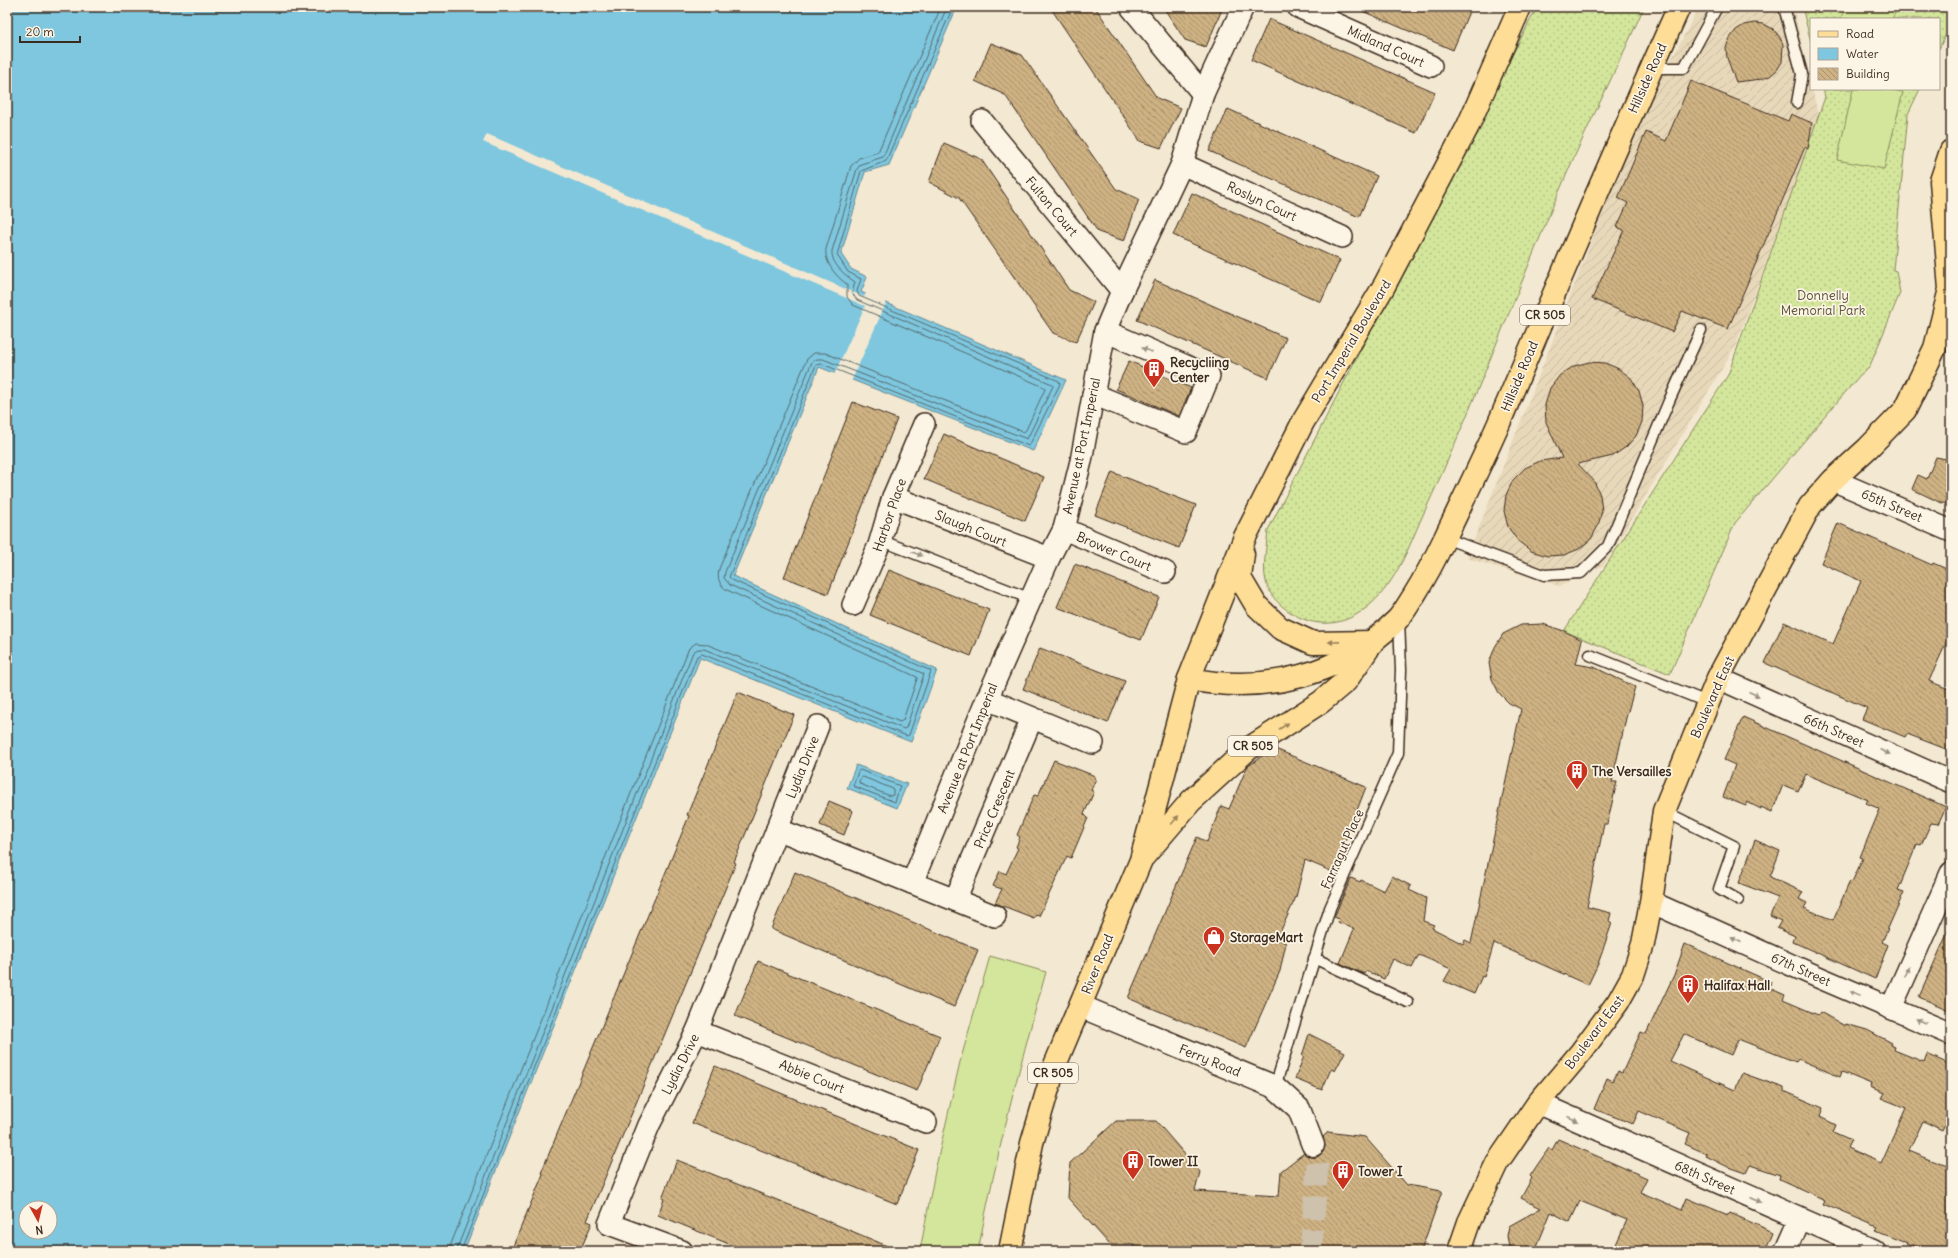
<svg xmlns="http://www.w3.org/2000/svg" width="1958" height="1258" viewBox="0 0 1958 1258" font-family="Delius,sans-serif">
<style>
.industrial{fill:url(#industrial-furrows)}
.grass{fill:url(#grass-dots);stroke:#87885c}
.garden{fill:#d3e69b;stroke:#87885c}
.water{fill:#7ec7df;stroke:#638892;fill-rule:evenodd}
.pier{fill:#f3e8d1}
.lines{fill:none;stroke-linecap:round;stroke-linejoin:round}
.shore{stroke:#56696b;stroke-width:1}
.building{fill:url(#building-back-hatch);stroke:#3b2a1e;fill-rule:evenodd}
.secondary-tunnel{stroke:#cec2ad;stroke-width:22;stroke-dasharray:22 11;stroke-linecap:butt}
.lane-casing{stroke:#3b2a1e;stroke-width:13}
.street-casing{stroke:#3b2a1e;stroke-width:24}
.secondary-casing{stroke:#3b2a1e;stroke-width:25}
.primary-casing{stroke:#3b2a1e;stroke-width:25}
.lane{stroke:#fcf5e5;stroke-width:10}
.street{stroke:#fcf5e5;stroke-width:21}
.secondary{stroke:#fcf5e5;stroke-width:22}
.primary{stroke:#fedd96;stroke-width:22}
.oneway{fill:#9c9082}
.oneway2{fill:#9c845a}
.labels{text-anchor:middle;stroke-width:3.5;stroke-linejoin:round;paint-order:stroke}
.shield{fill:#fcf5e5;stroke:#75675a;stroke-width:1}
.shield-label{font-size:12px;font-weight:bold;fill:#3b2a1e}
.street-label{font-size:13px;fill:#3b2a1e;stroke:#fcf5e5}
.park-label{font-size:13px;fill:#595037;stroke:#fcf5e5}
.poi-label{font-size:13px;font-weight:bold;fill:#3b2a1e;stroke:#fcf5e5;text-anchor:start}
</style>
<defs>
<pattern id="industrial-furrows" width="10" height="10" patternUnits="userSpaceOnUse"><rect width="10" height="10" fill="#e8d8ba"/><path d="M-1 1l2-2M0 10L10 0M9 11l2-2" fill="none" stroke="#c8ba9f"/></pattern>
<pattern id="grass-dots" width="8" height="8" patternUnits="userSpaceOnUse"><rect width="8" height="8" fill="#d3e69b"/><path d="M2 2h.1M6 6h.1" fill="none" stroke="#b6c585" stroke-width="1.8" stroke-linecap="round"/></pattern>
<pattern id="building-back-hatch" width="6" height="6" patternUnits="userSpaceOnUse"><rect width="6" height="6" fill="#ceb283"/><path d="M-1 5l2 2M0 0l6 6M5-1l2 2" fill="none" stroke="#a8916b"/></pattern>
</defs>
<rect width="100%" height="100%" fill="#f3e8d1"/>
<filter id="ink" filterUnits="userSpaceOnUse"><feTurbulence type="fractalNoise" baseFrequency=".025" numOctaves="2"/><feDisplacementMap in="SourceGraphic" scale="8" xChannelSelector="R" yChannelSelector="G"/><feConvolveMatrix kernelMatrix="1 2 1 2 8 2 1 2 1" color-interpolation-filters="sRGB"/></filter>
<g filter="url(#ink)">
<path class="industrial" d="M1699,7H1793L1819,118L1735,347L1604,565L1560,586L1467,558L1638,123Z"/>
<g class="grass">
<path d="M1537,7H1644C1621,60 1595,111 1571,164C1546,220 1524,278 1500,335C1475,396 1450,458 1422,517C1409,547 1396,582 1371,604C1345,627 1315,630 1287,610C1256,588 1265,563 1268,530Z"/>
<path d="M1802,7H1951V23L1939,49V19H1811V42Z"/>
<path d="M1823,89H1920L1908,114L1893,270L1896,271L1900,293L1869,368L1860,375L1735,523L1670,674L1564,631L1728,375L1825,97Z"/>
</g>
<g class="garden">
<path d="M1846,7H1898L1892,19H1840Z"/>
<path d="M1853,89H1887L1903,92L1884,169L1837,160Z"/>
<path d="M990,956L1046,972C1020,1064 996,1156 978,1251H920L935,1171L960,1062Z"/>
</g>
<g class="water">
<path d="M7,7H957L889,165L865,172L841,254L851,269L867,277L861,292L1066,380L1033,451L819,367L733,576L937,670L911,742L700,658L464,1251H7ZM26,1208H50V1232H26Z"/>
<path d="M856,765L907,784L897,808L847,788Z"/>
</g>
<path class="pier" d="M487,134L864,297L866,293L887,301L851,382L834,375L865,306L483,142Z"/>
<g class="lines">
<g class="shore">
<path d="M860,770L900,786L895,802L853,786L858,772Z"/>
<path d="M863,777L893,789V795L890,796L860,784L859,781Z"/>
<path d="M450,1251L451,1244L689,648L696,643L706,644L900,722L903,720L917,679V677L727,590C719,585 717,578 719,569L807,359L814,353H825L1024,432L1026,430L1045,389L1044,387L853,305L847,297V284C837,278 824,262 826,249L851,166L859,158L878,152L941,7"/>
<path d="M456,1251L693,652L698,649H704L904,729L906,728L924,674L730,585L724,578L725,572L812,362L817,359H823L1027,439L1053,386L1052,384L857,300L852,293L855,282C845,275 831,264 832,251L857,169L861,164L883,157L947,7"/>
<path d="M461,1251L697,656L702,654L907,736L909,735L931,671L732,580L729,577L816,365L822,364L1029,446L1060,384L1059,381L859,296L857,291L861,279L848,272L837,255L861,171L886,161L953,7"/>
</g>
</g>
<g class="building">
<path d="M1050,7H1095L1157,98L1181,108L1161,148L1140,141Z"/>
<path d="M1163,7H1223L1206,47L1185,40Z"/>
<path d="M1353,7H1471L1453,50Z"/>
<path d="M1269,19L1435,92L1416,133L1251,60Z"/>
<path d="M1754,23L1764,24L1773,29L1779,36L1783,44L1782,62L1777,70L1770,76L1762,79L1736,82L1727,58L1726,48L1730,38L1736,30L1744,25Z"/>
<path d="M991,43L1022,55L1116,189L1139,199L1124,241L1098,232L1005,95L975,81Z"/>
<path d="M1691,81L1788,121L1791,114L1812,123L1808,149L1805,147L1728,329L1682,311L1672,332L1592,299L1624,230L1617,227L1628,203L1618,198L1646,132L1666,141Z"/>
<path d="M1228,109L1377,176L1359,217L1209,151Z"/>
<path d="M944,143L981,159L1069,290L1094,302L1076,342L1053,333L959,198L929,182Z"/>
<path d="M1192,193L1340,260L1321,302L1173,235Z"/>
<path d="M1155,280L1286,338L1268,378L1137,320Z"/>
<path d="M1129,361L1191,388L1179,416L1116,389Z"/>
<path d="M1589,362L1605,363L1619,369L1631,378L1639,391L1643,406L1642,422L1636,436L1626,447L1613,456L1578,464L1594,481L1600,495L1602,511L1598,526L1591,539L1579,549L1564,555L1547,556L1531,551L1518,541L1508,527L1504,511L1506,495L1513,480L1525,468L1540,461L1562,458L1546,422L1545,405L1550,388L1560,375L1574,366Z"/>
<path d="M853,402L897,419L828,594L784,577Z"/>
<path d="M944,434L1044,477L1025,521L924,479Z"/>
<path d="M1936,457L1951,460V506L1937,501L1912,489L1918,475L1927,479Z"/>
<path d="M1112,472L1196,505L1179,548L1095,515Z"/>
<path d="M1838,523L1932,565L1933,563L1951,571V632L1929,681L1951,690V751L1907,734L1905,737L1862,719L1867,708L1765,663L1784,622L1833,644L1861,581L1821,563Z"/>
<path d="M1075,564L1159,597L1141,640L1057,607Z"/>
<path d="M889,570L989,610L971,656L870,615Z"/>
<path d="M1543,624L1564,631L1582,640L1576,664L1594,667L1635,687L1626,718L1612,782H1617L1607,824H1604L1587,907L1611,913L1609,921L1612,923L1598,964L1588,985L1494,943L1484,977L1482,976L1474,994L1444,981L1451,969L1419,955L1412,968L1393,959L1384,979L1366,971L1364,974L1340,963L1354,929L1338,922L1339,919L1334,917L1351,878L1360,882L1361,880L1384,891L1392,876L1411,886L1409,890L1426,898L1423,921L1434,925L1432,928L1463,944L1465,940L1471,943L1521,709L1509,703L1499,693L1492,679L1489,663L1495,647L1503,634L1521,625Z"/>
<path d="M1040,648L1125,681L1108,723L1023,689Z"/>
<path d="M738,692L794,715L734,862L736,863L587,1221L592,1223L580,1251H511L543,1174L541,1173L689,816L687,815Z"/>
<path d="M1743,717L1946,807L1938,824L1931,823L1921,845L1917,844L1898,890L1904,892L1882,942L1888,945L1875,979L1793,942L1795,936L1777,928L1781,921L1770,916L1778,898L1739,883L1755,840L1780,851L1770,877L1803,892L1799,899L1807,903L1804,908L1833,920L1850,881L1852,882L1863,858L1860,857L1880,809L1866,803L1868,800L1806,774L1798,791L1783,785L1772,812L1761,807V809L1747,802L1746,806L1723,797L1735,765L1724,760Z"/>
<path d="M1273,748L1366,787L1333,872L1305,860L1296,897L1277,939L1286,943L1280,971L1246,1048L1128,998L1197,837L1207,842L1221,806L1229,809L1247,767Z"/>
<path d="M1054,760L1095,776L1094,778L1096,779L1091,790L1094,792L1084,814L1088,818L1071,858L1067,856L1039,916L1036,915L1034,918L995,903L1002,889L993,886L1000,871L1006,874L1018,848L1016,847L1020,837L1017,835L1034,795L1038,796Z"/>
<path d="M829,801L853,811L844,835L820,825Z"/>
<path d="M795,872L978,950L954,1007L771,929Z"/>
<path d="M1951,925V1011L1919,997Z"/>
<path d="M1685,944L1771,982L1769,988L1785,995L1783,1000L1818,1015L1820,1012L1845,1026L1846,1024L1867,1030L1892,1043L1891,1045L1895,1047L1894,1050L1924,1062L1927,1054L1951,1065V1111L1942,1130L1923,1121L1909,1151L1951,1168V1251H1922L1907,1244L1908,1243L1876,1230L1878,1227L1823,1204L1825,1200L1779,1179L1780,1175L1750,1165L1746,1173L1726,1166L1706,1156L1707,1154L1685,1144L1690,1133L1639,1111L1633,1124L1594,1109L1607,1078L1613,1081L1618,1071L1622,1073L1641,1032L1646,1034L1674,975ZM1684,1034L1731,1055L1738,1039L1796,1062L1798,1059L1840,1077L1842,1072L1871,1084L1870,1087L1884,1093L1881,1098L1906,1108L1881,1163L1847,1148L1851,1140L1833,1132L1836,1125L1820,1117L1823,1108L1784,1091V1088L1742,1073L1735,1090L1670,1061Z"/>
<path d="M758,961L940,1036L917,1091L735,1016Z"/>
<path d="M1309,1034L1345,1052L1335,1071L1331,1069L1322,1090L1295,1079L1304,1056H1302Z"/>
<path d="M715,1066L919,1150L897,1204L692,1123Z"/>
<path d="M1116,1121H1156L1200,1172L1195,1191L1279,1196L1281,1171L1304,1153L1311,1157H1317L1322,1153L1325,1147L1323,1137L1328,1132L1365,1137L1407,1185L1442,1191L1421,1251H1133L1134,1245H1110L1068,1198L1070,1163Z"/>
<path d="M1558,1139L1647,1178L1640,1192L1666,1203L1682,1210L1687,1198L1728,1215L1730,1213L1773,1232L1765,1251H1613L1627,1220L1580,1201L1570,1222L1551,1212L1535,1251H1510L1507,1236L1509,1226L1541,1208L1521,1198L1532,1178L1530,1176L1538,1164L1549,1148L1552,1150Z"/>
<path d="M677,1160L797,1208L899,1251H746L658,1215L664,1199L662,1198Z"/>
</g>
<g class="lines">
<path class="secondary-tunnel" d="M1311,1251L1318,1158L1313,1145"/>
<g class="lane-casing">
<g id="lane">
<path d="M1784,7L1802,74L1797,103"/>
<path d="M1652,68H1684L1717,7"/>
<path d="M1445,538L1544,575L1581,573L1608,546L1669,401L1701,330"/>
<path d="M880,540L1031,599"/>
<path d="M1590,655L1707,702"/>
<path d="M1664,811L1734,846L1719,889L1738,900"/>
<path d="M1314,958L1408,1002"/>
<path d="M1275,1087L1330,908L1398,753L1401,670L1399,620"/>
</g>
</g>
<g class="street-casing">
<g id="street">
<path d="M1131,7L1203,94"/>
<path d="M1298,7L1431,66"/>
<path d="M982,121L1122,291"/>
<path d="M1182,164L1342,237"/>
<path d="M1093,394L1186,432L1209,376L1105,331"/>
<path d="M1833,480L1951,531"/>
<path d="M893,497L1049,558"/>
<path d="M1064,529L1165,572"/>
<path d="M853,605L879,545L893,497L924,424"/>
<path d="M1718,678L1951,782"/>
<path d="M987,699L1093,743"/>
<path d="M777,829L995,916"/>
<path d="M912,883L987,699L1049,558L1064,529L1081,461L1105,331L1122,291L1182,164L1203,94L1243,7"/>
<path d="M955,900L1032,718"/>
<path d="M1651,902L1818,977L1951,1034"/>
<path d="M1891,1008L1951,873"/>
<path d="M697,1031L926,1122"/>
<path d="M1538,1103L1874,1251"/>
<path d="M682,1251L609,1224L649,1125L697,1031L818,726"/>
<path d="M1785,1251L1799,1219"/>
</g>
</g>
<g class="secondary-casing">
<path id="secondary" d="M1080,1006L1275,1087L1299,1109L1313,1145"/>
</g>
<g class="primary-casing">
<g id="primary">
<path d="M1243,554L1240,578L1256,605L1280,628L1313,643L1373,642"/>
<path d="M1189,679C1266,694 1340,676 1397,620C1403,614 1408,605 1413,597C1425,578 1435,559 1445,538C1463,500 1482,462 1499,423C1558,284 1617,144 1679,7"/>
<path d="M1144,856L1191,801L1248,749L1321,702L1346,681L1368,649"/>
<path d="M1010,1251L1032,1143L1055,1065L1141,860L1189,679L1245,537L1303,422L1384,286L1468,126L1520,7"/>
<path d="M1459,1251L1469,1222L1497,1163L1538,1103L1581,1052L1618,1002L1633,975L1643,944L1651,902L1664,811L1718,678L1810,506L1833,480L1868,448L1905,410L1935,348L1950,289L1941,181L1951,151"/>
</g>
</g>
<use href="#lane" class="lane"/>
<use href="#street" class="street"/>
<use href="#secondary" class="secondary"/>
<use href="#primary" class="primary"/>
</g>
<defs><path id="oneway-solid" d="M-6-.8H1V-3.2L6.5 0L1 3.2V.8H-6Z"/></defs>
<g class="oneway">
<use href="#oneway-solid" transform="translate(1147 350) rotate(-157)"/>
<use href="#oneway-solid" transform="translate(917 554) rotate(21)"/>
<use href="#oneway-solid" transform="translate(1754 694) rotate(24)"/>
<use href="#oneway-solid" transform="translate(1885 752) rotate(24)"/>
<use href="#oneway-solid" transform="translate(1736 940) rotate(-156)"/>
<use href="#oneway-solid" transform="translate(1907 972) rotate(-66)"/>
<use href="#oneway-solid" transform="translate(1855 993) rotate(-157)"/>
<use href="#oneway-solid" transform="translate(1921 1021) rotate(-157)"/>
<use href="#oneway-solid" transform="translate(1573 1119) rotate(24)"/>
<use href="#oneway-solid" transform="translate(1756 1200) rotate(24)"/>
</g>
<g class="oneway2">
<use href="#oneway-solid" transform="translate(1334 642) rotate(179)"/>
<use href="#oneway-solid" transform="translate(1284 726) rotate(-33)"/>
<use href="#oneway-solid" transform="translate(1175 820) rotate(-50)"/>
</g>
</g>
<defs>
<g id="building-pin" transform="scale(1.15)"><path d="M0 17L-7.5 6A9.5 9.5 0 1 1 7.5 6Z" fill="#c8321e" stroke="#fcf5e5"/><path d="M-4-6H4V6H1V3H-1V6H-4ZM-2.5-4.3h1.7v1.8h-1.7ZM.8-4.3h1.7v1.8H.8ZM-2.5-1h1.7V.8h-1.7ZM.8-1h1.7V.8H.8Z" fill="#fff"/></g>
<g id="shop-pin" transform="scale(1.15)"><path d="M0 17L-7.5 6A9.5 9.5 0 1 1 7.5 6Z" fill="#c8321e" stroke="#fcf5e5"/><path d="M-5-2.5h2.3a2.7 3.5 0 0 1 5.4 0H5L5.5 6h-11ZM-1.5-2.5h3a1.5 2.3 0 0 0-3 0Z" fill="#fff"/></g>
</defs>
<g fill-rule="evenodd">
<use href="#building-pin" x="1154" y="369"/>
<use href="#building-pin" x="1577" y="771"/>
<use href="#shop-pin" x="1214" y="937"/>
<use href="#building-pin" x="1688" y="985"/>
<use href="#building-pin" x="1133" y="1161"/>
<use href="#building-pin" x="1343" y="1171"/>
</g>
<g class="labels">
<g class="shield">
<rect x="1520" y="305" width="50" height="20" rx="3"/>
<rect x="1228" y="736" width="50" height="20" rx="3"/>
<rect x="1028" y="1063" width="50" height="20" rx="3"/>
</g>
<g class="shield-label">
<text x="1545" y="319">CR 505</text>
<text x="1253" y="750">CR 505</text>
<text x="1053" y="1077">CR 505</text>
</g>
<g class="street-label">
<text transform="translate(1386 46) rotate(24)" y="5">Midland Court</text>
<text transform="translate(1647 78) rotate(-66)" y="5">Hillside Road</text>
<text transform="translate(1262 201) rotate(25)" y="5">Roslyn Court</text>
<text transform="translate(1052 206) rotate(50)" y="5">Fulton Court</text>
<text transform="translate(1351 341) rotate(-59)" y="5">Port Imperial Boulevard</text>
<text transform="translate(1519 376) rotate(-67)" y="5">Hillside Road</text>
<text transform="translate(1081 446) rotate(-78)" y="5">Avenue at Port Imperial</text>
<text transform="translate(1892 505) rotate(23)" y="5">65th Street</text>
<text transform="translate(889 515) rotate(-71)" y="5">Harbor Place</text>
<text transform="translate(971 528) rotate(22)" y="5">Slaugh Court</text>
<text transform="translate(1114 551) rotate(23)" y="5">Brower Court</text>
<text transform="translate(1712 697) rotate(-66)" y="5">Boulevard East</text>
<text transform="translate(1834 730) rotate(24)" y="5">66th Street</text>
<text transform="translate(967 748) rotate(-68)" y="5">Avenue at Port Imperial</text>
<text transform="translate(802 767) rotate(-68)" y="5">Lydia Drive</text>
<text transform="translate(994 809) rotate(-67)" y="5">Price Crescent</text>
<text transform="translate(1342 849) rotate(-66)" y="5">Farragut Place</text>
<text transform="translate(1097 964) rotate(-68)" y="5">River Road</text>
<text transform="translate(1801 969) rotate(24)" y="5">67th Street</text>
<text transform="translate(1594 1032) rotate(-53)" y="5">Boulevard East</text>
<text transform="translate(1210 1060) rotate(22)" y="5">Ferry Road</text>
<text transform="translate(680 1064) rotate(-63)" y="5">Lydia Drive</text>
<text transform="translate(812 1076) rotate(22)" y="5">Abbie Court</text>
<text transform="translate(1705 1177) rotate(24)" y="5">68th Street</text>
</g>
<g class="park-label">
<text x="1823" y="300">Donnelly<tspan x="1823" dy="15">Memorial Park</tspan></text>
</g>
<g class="poi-label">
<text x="1170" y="367">Recycliing<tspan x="1170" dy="15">Center</tspan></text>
<text x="1592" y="776">The Versailles</text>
<text x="1230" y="942">StorageMart</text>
<text x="1704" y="990">Halifax Hall</text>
<text x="1148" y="1166">Tower II</text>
<text x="1358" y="1176">Tower I</text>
</g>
</g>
<rect width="1958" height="1258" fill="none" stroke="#fcf5e5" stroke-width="24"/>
<rect x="12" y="12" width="1934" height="1234" fill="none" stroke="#3b2a1e" stroke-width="1.5" filter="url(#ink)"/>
<rect x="1810" y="18" width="130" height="72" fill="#fcf5e5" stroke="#afa495"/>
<rect x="1818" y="31" width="20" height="6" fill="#fedd96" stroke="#afa495"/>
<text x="1846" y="38" font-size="12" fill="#3b2a1e">Road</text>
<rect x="1818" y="48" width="20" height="12" fill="#7ec7df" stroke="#afa495"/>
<text x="1846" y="58" font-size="12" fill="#3b2a1e">Water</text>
<rect x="1818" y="68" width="20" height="12" fill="url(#building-back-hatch)" stroke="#afa495"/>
<text x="1846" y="78" font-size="12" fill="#3b2a1e">Building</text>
<g transform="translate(38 1220) rotate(172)"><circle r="19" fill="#fcf5e5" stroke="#afa495"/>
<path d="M0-3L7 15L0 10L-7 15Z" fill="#c8321e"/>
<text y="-6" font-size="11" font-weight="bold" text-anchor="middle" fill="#3b2a1e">N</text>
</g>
<path d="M20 36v6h60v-6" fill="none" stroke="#3b2a1e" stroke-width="2"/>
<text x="26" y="36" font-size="12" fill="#3b2a1e" stroke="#fcf5e5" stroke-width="3" paint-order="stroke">20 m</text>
</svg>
